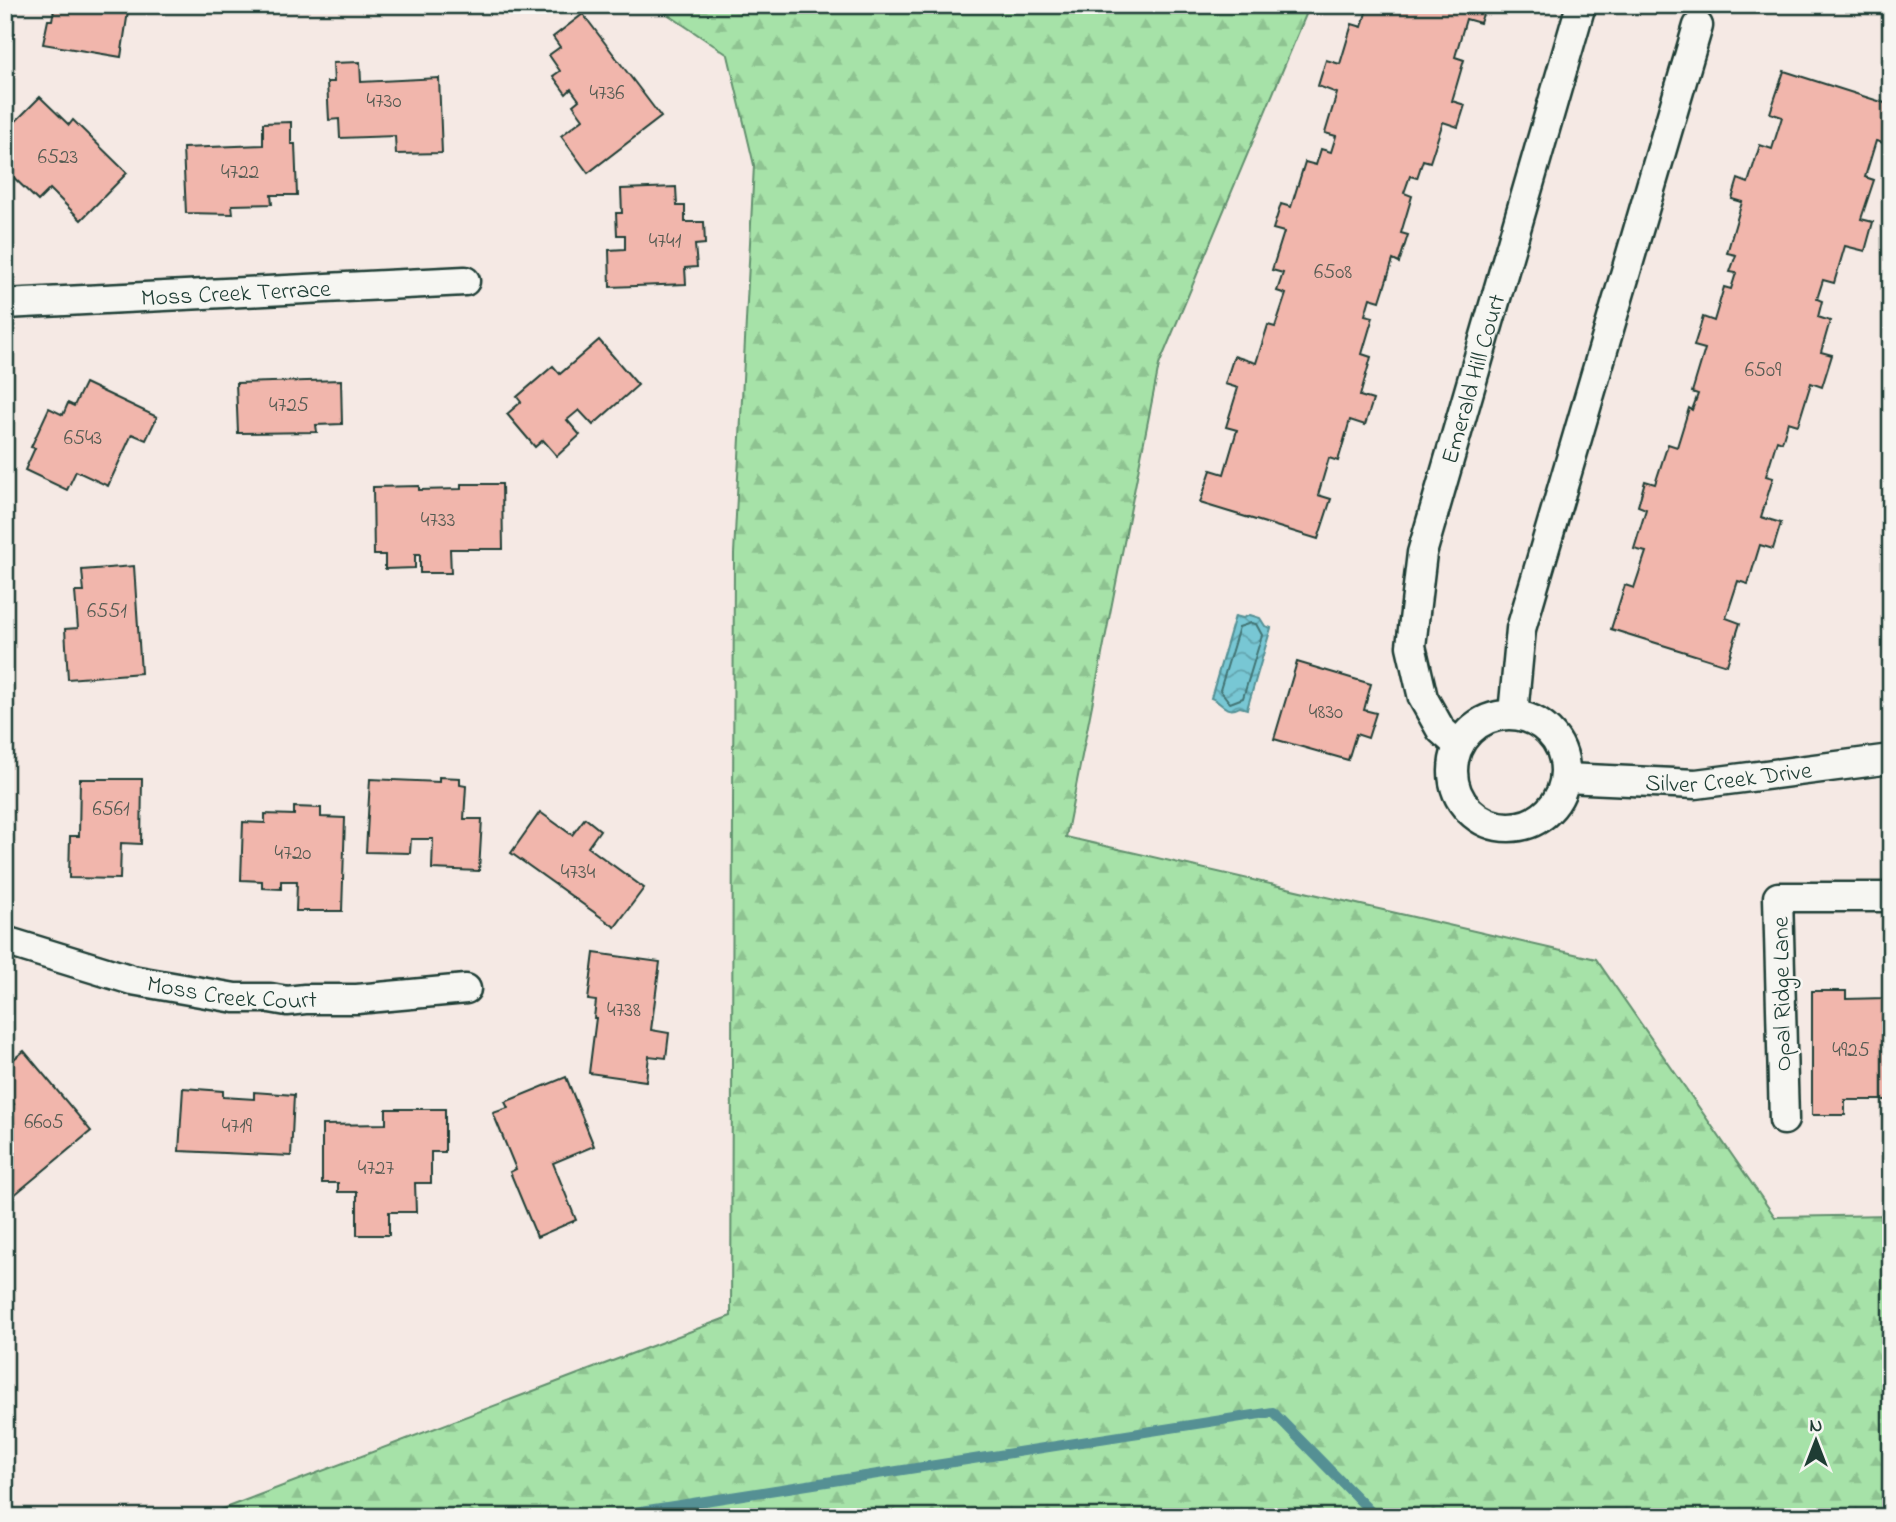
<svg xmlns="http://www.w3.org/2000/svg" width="1896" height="1522" viewBox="0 0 1896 1522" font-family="'Indie Flower',sans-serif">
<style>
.forest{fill:url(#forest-firs);stroke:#62906e;stroke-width:2}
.water{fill:url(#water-waves);stroke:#549094;stroke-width:2}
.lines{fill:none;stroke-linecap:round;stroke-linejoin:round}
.shore{stroke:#437474;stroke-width:2}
.stream{stroke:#549094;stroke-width:10}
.building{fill:#f1b6ac;stroke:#1f3d34;stroke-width:2}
.street-casing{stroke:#1f3d34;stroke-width:33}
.street{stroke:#f6f6f2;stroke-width:28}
.labels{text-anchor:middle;stroke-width:5;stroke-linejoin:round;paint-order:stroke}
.number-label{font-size:21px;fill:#545b52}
.street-label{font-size:24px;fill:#1f3d34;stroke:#f6f6f2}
</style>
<defs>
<pattern id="forest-firs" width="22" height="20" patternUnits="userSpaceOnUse" patternTransform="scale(1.75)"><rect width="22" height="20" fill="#a6e2a8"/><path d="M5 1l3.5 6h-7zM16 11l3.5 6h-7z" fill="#8ec391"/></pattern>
<pattern id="water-waves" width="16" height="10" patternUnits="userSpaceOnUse" patternTransform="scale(1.75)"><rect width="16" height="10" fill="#78c7d4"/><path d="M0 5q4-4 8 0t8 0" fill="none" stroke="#62a3ad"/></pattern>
</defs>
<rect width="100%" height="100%" fill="#f5e9e4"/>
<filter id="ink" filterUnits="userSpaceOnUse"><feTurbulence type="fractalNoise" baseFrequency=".0143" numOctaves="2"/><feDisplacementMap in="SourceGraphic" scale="14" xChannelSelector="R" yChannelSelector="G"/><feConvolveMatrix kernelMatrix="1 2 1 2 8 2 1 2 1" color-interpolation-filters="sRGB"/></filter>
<g filter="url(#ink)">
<path class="forest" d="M654,5H1310L1159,365L1066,837L1596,959L1775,1217L1891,1215V1517H741L730,1509L695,1517H201L731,1316L734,554L754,165L728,55Z"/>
<path class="water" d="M1250,615L1260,618L1265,626L1271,628L1247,709L1240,707C1226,715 1222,702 1211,698L1235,616L1243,618Z"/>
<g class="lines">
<path class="shore" d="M1251,623L1256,624L1262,635L1243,698L1230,703L1220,690L1239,627Z"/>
<path class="stream" d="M603,1517L1273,1412L1376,1517"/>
</g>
<g class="building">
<path d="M55,5H129L121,57L43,44L48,20H52Z"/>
<path d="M1368,5H1486L1480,23L1466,19L1455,57L1464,60L1452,101L1465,105L1458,127L1443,122L1430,162L1423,160L1417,178L1410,176L1404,193L1412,196L1401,233L1408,235L1399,263L1393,260L1380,301L1370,298L1365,315L1373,317L1362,354L1371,357L1360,396L1373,400L1365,425L1350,420L1338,461L1329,458L1318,495L1331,499L1318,539L1200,503L1211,470L1224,474L1237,430L1226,427L1238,388L1225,384L1234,356L1256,363L1268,325L1275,327L1286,294L1277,291L1283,273L1272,270L1284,232L1273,229L1281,204L1291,207L1305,162L1316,165L1321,149L1331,152L1336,136L1325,133L1337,93L1318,86L1326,60L1340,64L1352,24L1362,27Z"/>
<path d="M583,14L661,117L588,173L561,136L583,119L573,105L579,100L571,89L566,94L553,76L560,71L549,55L560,47L553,37Z"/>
<path d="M360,62L361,82L439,78L442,153L396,154L395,136L340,138L339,119L329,120L327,82H334L333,63Z"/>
<path d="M1784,71L1891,105V145L1876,141L1865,177L1874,180L1861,219L1873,222L1865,251L1845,246L1834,283L1823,280L1817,299L1822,301L1818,317L1830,321L1821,352L1832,355L1822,387L1811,383L1798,425L1788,422L1782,442L1777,440L1766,476L1773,478L1761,517L1781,523L1773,549L1760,545L1748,584L1738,581L1726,618L1740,623L1727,665L1611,629L1625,585L1634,588L1646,552L1634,549L1646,509L1638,506L1645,481L1655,484L1668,444L1677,447L1689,408L1692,410L1698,394L1692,392L1705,349L1694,346L1703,317L1714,321L1724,287L1731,289L1736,273L1730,272L1736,255L1727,253L1742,202L1732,199L1738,179L1748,183L1760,145L1772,149L1782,117L1770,113Z"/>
<path d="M40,97L69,125L73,120L127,173L81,220L50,189L38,201L5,169V144L11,138L5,132Z"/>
<path d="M291,122V144H295L297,195H271L272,204L232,205L233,214L186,213L183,148L263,145V123Z"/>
<path d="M676,187L677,206H685V222H704L705,244L695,245L697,267L685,268L686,284L610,287L609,250L625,249V235H617L616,213H622L621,189Z"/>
<path d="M599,340L638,385L593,425L579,410L567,420L580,435L557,456L543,440L535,447L507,414L521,402L517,397L553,366L560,374Z"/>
<path d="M341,380L342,424L316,425L317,432L238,433L236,383Z"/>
<path d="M85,383L157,417L146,440L132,434L108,486L76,471L67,490L25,470L35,448L31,447L49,408L63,415L68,403L74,406Z"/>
<path d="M461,484H502L503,549H450L451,573H420V554H415V568L385,569V555H374L373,487L419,486V490L461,489Z"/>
<path d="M134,566L141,673L68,679L65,629L78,628L75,592H84L82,570Z"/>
<path d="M1297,662L1371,684L1364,710L1376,713L1368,738L1356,734L1348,760L1274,739Z"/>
<path d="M439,777L460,778V785L466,786L464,819H482L479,871L432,869L433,839H411L410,853L366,852L370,779L439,782Z"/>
<path d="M80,779H142L141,844L121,843L120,879L69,878L70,836H79Z"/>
<path d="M294,807L321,808V817L345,818L342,911H296L297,881H281V889L262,888V881L241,880L243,822L265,823V814L294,815Z"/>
<path d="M540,812L572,835L585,818L600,830L588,847L644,888L615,927L511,853Z"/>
<path d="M594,953L660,962L651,1030L669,1033L666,1058L649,1056L646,1081L589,1073L596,1018H594L596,1001L588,1000Z"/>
<path d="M1884,988H1891V1108H1888V1100H1845V1115H1812V991H1846V999L1885,998Z"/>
<path d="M24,1051L91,1131L7,1201L5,1111L14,1104L5,1093V1066Z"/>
<path d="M566,1077L594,1146L553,1163L576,1220L537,1237L510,1172L516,1169L493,1113L508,1108L505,1102Z"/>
<path d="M183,1088L223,1091V1097L254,1099V1092L294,1095L291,1156L179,1151Z"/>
<path d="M386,1109H445V1152H431V1183H415L416,1212H389V1235H357V1192H338V1183H322V1125L386,1124Z"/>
</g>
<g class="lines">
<g class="street-casing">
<g id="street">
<path id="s1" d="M5,304L465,281"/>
<path d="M1513,714L1521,629L1698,26"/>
<circle cx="1509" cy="771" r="56"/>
<path id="s2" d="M1458,745L1441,730L1423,698L1411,646L1422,553L1581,5"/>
<path id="s3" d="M1565,778L1696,784L1891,759"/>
<path id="s4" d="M5,941L132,980L235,998H270L287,1001L305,999H357L466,989"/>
<path d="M1784,1120L1778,897H1891"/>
</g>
</g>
<use href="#street" class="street"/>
</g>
</g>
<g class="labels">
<g class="number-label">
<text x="607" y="99">4736</text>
<text x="384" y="107">4730</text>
<text x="58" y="163">6523</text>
<text x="240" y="178">4722</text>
<text x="665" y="247">4741</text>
<text x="1333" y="278">6508</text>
<text x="1763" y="376">6509</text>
<text x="289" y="411">4725</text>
<text x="83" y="444">6543</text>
<text x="438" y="526">4733</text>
<text x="107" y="617">6551</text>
<text x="1326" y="718">4830</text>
<text x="111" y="815">6561</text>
<text x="293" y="859">4720</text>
<text x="578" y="878">4734</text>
<text x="624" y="1016">4738</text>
<text x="1851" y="1056">4925</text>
<text x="44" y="1128">6605</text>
<text x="237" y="1132">4719</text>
<text x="376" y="1174">4727</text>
</g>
<g class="street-label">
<text dy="8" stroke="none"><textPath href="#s1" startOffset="231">Moss Creek Terrace</textPath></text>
<text dy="8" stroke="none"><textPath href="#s2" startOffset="388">Emerald Hill Court</textPath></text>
<text dy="8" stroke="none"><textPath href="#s3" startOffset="164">Silver Creek Drive</textPath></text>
<text dy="8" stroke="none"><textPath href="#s4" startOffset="234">Moss Creek Court</textPath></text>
<text transform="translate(1781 994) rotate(-91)" y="8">Opal Ridge Lane</text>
</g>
</g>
<rect width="1896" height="1522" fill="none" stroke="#f6f6f2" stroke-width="28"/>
<rect x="14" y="14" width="1868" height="1494" fill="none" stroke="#1f3d34" stroke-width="2.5" filter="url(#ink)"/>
<g transform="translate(1816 1441)" stroke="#f6f6f2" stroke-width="5" paint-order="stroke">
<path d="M0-5L12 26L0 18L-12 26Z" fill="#1f3d34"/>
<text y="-10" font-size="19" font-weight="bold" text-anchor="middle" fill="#1f3d34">N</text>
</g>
</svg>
